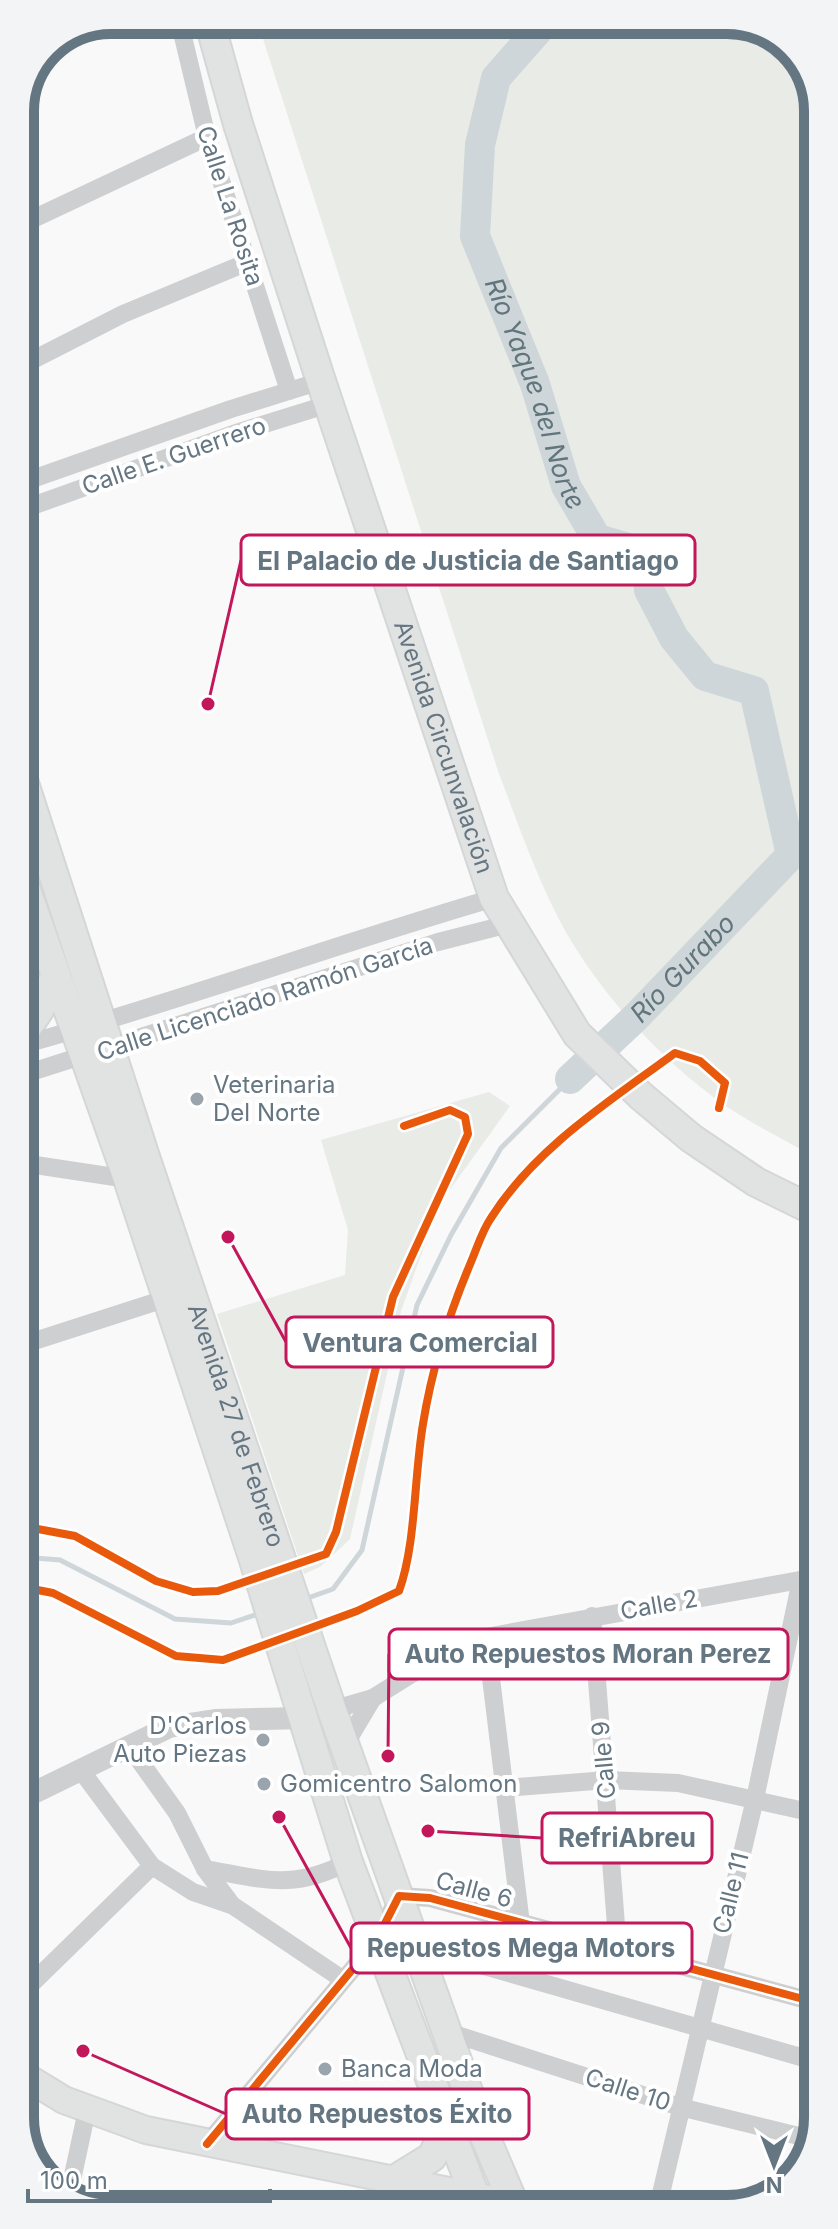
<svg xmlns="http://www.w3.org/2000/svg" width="838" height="2229" viewBox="0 0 838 2229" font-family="Inter,sans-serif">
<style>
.built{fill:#e8e9e9}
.green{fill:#e8ebe6}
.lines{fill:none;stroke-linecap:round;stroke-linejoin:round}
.stream{stroke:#ced6d9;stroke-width:5}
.river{stroke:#ced6d9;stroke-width:30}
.secondary-casing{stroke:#d5d6d7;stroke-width:30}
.primary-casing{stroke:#d5d6d7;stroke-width:32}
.minor{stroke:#cecfd0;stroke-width:18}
.tertiary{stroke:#cecfd0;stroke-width:22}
.secondary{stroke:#e1e2e2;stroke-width:26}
.primary{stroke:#e1e2e2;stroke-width:28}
.cycleway-casing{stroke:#fff;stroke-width:13}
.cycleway{stroke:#e8590c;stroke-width:8}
.poi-dot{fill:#99a4ac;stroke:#fff;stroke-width:3}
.labels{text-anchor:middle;stroke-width:8;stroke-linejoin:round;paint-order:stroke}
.street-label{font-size:24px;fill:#657683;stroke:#fff}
.poi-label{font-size:24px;fill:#657683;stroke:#fff;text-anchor:start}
.water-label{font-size:26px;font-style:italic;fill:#60757c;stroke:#fff}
.rim{fill:none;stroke:#657683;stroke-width:10}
.leader{fill:none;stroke:#c2185b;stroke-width:3}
.callout-dot{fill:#c2185b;stroke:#fff;stroke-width:3}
.callout{fill:#fff;stroke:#c2185b;stroke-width:3}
.callout-label{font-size:26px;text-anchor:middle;font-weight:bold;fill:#657683}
</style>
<rect width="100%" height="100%" fill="#f9f9f9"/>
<path class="built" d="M21,931L33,973L31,986L22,1004Z"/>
<g class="green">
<path d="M257,20H733L787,42L815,87L816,1158C782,1138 743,1120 712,1096C656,1054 602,994 567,934C538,883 519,826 498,771Z"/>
<path d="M489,1092L510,1106L439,1205L401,1311L350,1539L320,1567L304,1574L217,1314L345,1275L348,1230L321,1140Z"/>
</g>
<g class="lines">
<g class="stream">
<path d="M22,1557L60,1560L175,1619L231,1623L261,1613"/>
<path d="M305,1599L333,1589L362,1550L417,1305L451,1235L501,1148L570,1079"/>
</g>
<g class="river">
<path id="s1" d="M547,20L496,78L480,145L475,236L535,384L566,486L597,539L645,553L649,590L674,638L705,676L754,691L791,855L816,843"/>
<path id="s2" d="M570,1079L636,1017L791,855"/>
</g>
<g class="secondary-casing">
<path id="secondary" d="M23,2075L64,2100L146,2130L528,2207"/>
</g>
<g class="primary-casing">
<g id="primary">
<path id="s3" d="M209,20L238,124L321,381L494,898L577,1034L641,1096L691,1138L756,1182L817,1212"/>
<path id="s4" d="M21,774L145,1157L332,1710L480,2125L515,2207"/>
<path d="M21,876L128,1179L253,1557L348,1862L479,2207"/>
<path d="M22,1035L39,1010L55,977"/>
<path d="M393,2181L432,2157L446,2128"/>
<path d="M393,2181L432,2207"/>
</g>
</g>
<g class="minor">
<path d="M179,20L207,137L289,391"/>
<path d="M20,225L207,137"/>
<path d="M21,366L123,314L248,262"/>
<path d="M21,483L231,409L321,381"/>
<path d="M21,510L239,432L329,404"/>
<path d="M22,1045C181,1001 336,944 494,898"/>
<path d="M22,1075L438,942L509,924"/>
<path d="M22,1163L128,1179"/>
<path d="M22,1345L177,1295"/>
<path d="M592,1616L618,1951"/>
<path d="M486,1637L521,1924"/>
<path d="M332,1710L373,1698L456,1646L486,1637L817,1577"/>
<path d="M345,1745L373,1698"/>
<path d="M129,1746L177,1813L205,1869L232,1905L342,1979"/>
<path d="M80,1769L152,1866L193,1892L231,1905"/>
<path d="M505,1788L607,1780L678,1783L818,1814"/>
<path d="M205,1869C264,1879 292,1891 348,1862"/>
<path d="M481,1965L818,2062"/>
<path d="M23,1992L152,1866"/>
<path d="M448,2032L680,2107L811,2139"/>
<path d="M207,2144L376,1941L399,1896L430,1898L818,2003"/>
<path d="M69,2194L87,2110"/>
<path d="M658,2206L755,1799L801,1580"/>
</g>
<path class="tertiary" d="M23,1798L169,1727L215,1720L304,1718"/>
<use href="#secondary" class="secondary"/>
<use href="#primary" class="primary"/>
<g class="cycleway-casing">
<g id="cycleway">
<path d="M22,1526L75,1536L156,1581L193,1592L218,1591L326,1554L336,1532L393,1297L468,1134L465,1117L450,1110L404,1126"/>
<path d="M22,1587L53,1593L176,1656L223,1660L357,1611L399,1591C416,1545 414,1476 423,1424C432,1368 449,1314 471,1262C477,1248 482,1231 491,1218C535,1148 610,1101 675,1053L700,1061L725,1083L719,1108"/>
<path d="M207,2144L376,1941L399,1896L430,1898L818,2003"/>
</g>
</g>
<use href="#cycleway" class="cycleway"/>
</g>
<g class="poi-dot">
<circle cx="197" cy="1099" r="8"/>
<circle cx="263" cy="1740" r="8"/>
<circle cx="264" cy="1784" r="8"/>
<circle cx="325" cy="2069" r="8"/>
</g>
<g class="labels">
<g class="street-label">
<text transform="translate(230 206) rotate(72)" y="8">Calle La Rosita</text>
<text transform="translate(174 456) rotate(-19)" y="8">Calle E. Guerrero</text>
<text dy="8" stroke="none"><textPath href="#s3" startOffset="764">Avenida Circunvalación</textPath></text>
<text transform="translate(265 999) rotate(-18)" y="8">Calle Licenciado Ramón García</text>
<text dy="8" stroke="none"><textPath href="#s4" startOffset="686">Avenida 27 de Febrero</textPath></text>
<text transform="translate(659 1605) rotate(-10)" y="8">Calle 2</text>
<text transform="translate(604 1760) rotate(-95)" y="8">Calle 9</text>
<text transform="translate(474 1890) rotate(15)" y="8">Calle 6</text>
<text transform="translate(731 1893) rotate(-76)" y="8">Calle 11</text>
<text transform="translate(628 2090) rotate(18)" y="8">Calle 10</text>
</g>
<g class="poi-label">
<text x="213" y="1093">Veterinaria<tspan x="213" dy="28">Del Norte</tspan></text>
<text x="247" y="1734" text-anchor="end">D'Carlos<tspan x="247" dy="28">Auto Piezas</tspan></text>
<text x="280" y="1792">Gomicentro Salomon</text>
<text x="341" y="2077">Banca Moda</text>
</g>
<g class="water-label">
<text dy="9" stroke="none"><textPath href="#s1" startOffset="406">Río Yaque del Norte</textPath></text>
<text dy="9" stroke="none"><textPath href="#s2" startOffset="158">Río Gurabo</textPath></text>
</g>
</g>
<path d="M0 0H838V2229H0ZM111 34H727A77 77 0 0 1 804 111V2118A77 77 0 0 1 727 2195H111A77 77 0 0 1 34 2118V111A77 77 0 0 1 111 34Z" fill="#f3f4f5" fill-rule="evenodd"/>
<path class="rim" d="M111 34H727A77 77 0 0 1 804 111V2118A77 77 0 0 1 727 2195H111A77 77 0 0 1 34 2118V111A77 77 0 0 1 111 34Z"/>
<path class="leader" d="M208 704L241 560M228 1237L286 1342M388 1756L389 1654M428 1831L542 1838M279 1817L351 1948M83 2051L226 2114"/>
<g class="callout-dot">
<circle cx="208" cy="704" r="8"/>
<circle cx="228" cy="1237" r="8"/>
<circle cx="388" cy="1756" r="8"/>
<circle cx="428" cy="1831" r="8"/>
<circle cx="279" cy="1817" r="8"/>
<circle cx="83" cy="2051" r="8"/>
</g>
<g class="callout">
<rect x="241" y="535" width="454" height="50" rx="8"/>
<rect x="286" y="1317" width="267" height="50" rx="8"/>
<rect x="389" y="1629" width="399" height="50" rx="8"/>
<rect x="542" y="1813" width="170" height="50" rx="8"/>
<rect x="351" y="1923" width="341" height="50" rx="8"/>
<rect x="226" y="2089" width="303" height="50" rx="8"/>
</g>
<g class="callout-label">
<text x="468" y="570">El Palacio de Justicia de Santiago</text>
<text x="420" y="1352">Ventura Comercial</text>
<text x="588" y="1663">Auto Repuestos Moran Perez</text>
<text x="627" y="1847">RefriAbreu</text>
<text x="521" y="1957">Repuestos Mega Motors</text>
<text x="377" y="2123">Auto Repuestos Éxito</text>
</g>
<g transform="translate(774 2165) rotate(180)" stroke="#ffffff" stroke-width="6" paint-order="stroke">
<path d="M0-6L14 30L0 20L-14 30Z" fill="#657683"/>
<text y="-12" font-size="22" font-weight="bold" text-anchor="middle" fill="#657683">N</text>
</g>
<path d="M28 2189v12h242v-12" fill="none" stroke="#657683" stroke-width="4"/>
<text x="40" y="2189" font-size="24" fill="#657683" stroke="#ffffff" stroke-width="6" paint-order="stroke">100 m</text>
</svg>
